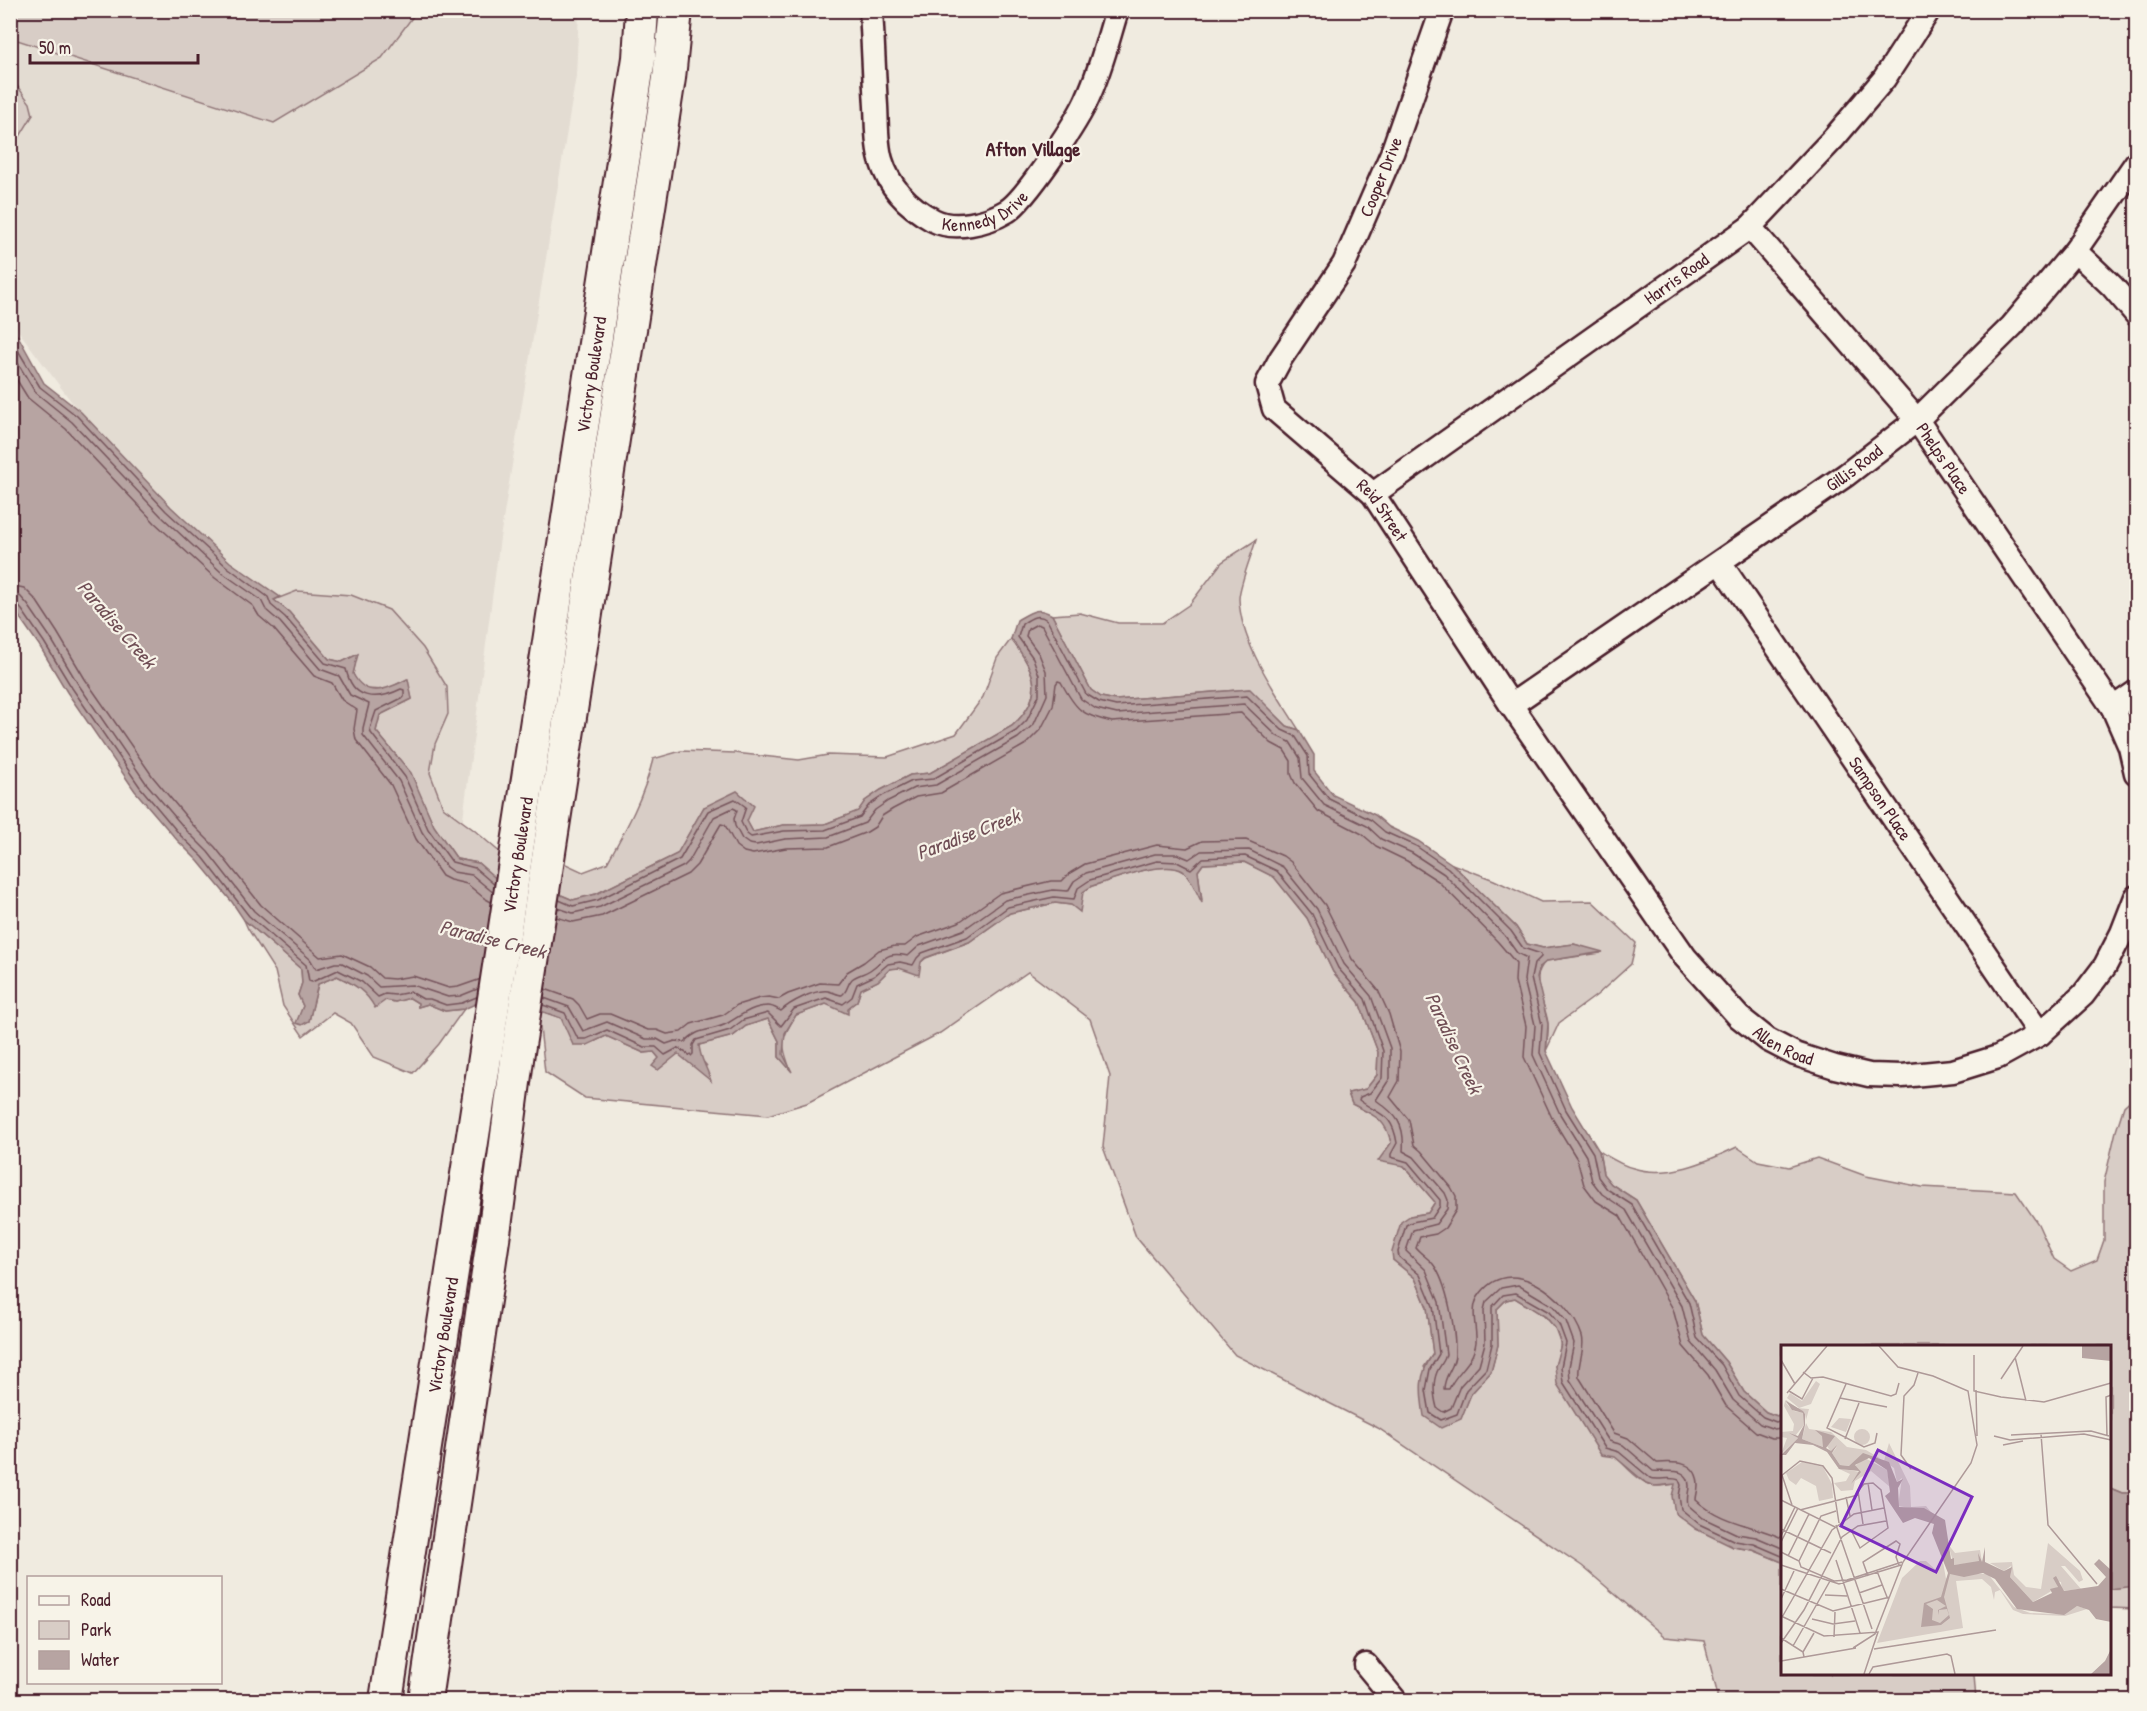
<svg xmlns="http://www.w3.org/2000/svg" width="2147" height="1711" viewBox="0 0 2147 1711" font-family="'Patrick Hand',sans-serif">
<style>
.built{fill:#e3dcd2}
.green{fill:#d8cdc6;stroke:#917678;stroke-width:1.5}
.water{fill:#b7a4a2;stroke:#8b6f72;stroke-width:1.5}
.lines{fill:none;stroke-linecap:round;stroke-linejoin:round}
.shore{stroke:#76545b;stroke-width:1.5}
.minor-casing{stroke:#4a1f2b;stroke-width:27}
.secondary-casing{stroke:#4a1f2b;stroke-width:36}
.minor{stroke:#f7f3e8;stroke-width:22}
.secondary{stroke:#f7f3e8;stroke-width:32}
.labels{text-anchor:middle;stroke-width:4.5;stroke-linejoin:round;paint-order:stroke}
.street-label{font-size:18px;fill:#4a1f2b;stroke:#f7f3e8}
.neighbourhood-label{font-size:20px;font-weight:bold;fill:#4a1f2b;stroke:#f7f3e8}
.water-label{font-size:20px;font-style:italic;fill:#704e55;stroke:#f7f3e8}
.inset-road{fill:none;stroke:#ae9998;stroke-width:1.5}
.view{fill:#7b2cbf;fill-opacity:0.15;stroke:#7b2cbf;stroke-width:3}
.inset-edge{fill:none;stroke:#4a1f2b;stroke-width:3}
</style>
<rect width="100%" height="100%" fill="#f0ebe0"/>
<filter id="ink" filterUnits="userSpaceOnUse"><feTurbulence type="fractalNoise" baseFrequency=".0167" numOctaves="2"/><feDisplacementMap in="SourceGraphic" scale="12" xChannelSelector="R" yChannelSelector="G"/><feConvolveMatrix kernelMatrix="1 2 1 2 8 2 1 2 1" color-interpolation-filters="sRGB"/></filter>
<g filter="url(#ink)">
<path class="built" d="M417,11H579L576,76L500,538L455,879L389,825L11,321V38L273,123L382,58Z"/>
<g class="green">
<path d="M10,11L11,10L417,11L382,58L274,123L11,38Z"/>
<path d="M11,78L30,103L33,115L11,151Z"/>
<path d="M1256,540C1252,554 1239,586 1239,599C1241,645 1275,691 1299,730L1287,726L1249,689L1116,700L1101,697L1091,690L1052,615L1080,613L1118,623H1162L1190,604L1222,562Z"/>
<path d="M297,591L351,595L389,610L423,648L447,687L448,714L435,744L430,773L443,807L474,830L503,855L498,881L478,863L457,859L434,826L410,773L376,731L380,715L412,699L407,679L386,690L366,689L359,686L353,674L357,655L342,662L329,659L289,612L274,600Z"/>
<path d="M1011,639C1036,671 1046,695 1012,726L930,773L910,775L881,790L865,801L859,811L825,824L783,825L753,832L747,821L704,807L677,854L596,894L573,900L559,894L564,863L583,872L607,863C626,829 644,797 653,759L681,751L735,753L799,760L828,755L887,757L956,734L983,697L997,658Z"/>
<path d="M1244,862L1274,877L1307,918L1333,972L1359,1002L1378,1052L1377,1075L1366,1089L1348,1093L1352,1104L1379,1118L1388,1129L1391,1143L1404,1166L1435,1202L1428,1213L1410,1216L1393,1260L1415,1278L1427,1307L1433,1354L1424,1367L1461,1418L1471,1394L1491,1372L1498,1345L1497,1309L1506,1300L1515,1298C1532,1309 1559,1320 1560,1343C1561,1350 1557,1360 1555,1366C1576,1398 1615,1468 1648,1484C1656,1488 1667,1485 1676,1484L1733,1547L1753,1550L1782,1562V1674H1971L1974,1675L1976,1700H1717V1692L1704,1641L1665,1637L1582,1566L1378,1428L1235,1355L1136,1237L1103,1147L1110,1076L1090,1019L1028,972L940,1033L807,1103L768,1115L585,1098L545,1072L538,1010L561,1018L587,1045L606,1036L644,1053L654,1052L659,1058L678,1054L707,1066L700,1058L699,1045L733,1036L746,1026L768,1019L779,1041V1057L790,1069C781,1042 780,1040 796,1015L826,1004L848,1008L857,1001L861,989L878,981L890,969L921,962L926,958L969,942L1010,913L1055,903L1071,905L1083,892L1092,886C1112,880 1167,858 1184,872C1192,878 1197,892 1202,900L1198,871L1203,864Z"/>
<path d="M1452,864L1494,880L1541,902L1592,901L1636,943L1631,964L1597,995L1559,1023L1546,1051C1547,1042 1549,1032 1548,1023C1545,1002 1528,978 1546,961L1601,953L1574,944L1543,948L1527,944L1516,927Z"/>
<path d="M244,920L301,969L302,983L298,995L303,1006L297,1023L309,1021L318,984L337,976L359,987L369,997L395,1002L410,998L418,1003V1007L428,1004L445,1011L464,1009L439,1044L413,1073L374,1057L351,1023L333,1013L303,1036L283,1006L275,971L248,929Z"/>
<path d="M2136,1095V1493H2122L2110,1488V1346H1782V1413L1777,1416L1766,1412L1744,1392L1726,1362L1703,1335L1695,1301L1636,1200L1611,1184L1603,1174L1599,1151C1609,1157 1621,1165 1633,1168C1668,1179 1706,1162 1737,1147L1758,1161L1789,1167L1817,1158L1866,1176L1922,1187L2016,1192L2038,1224L2054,1259L2071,1271L2097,1260L2104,1240V1182L2116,1131L2124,1106Z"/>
<path d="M2133,1585L2136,1586V1609L2110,1608V1589Z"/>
</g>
<g class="water">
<path d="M10,329L18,336L44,383L81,412L171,507L230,562L280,597L274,600L289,612L329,659L342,662L358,654L353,674C367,700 387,689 408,679L412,699L380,715L376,731L411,773L434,826L457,859L478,863L499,881L559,894L573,900L596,894L677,854L704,807L737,791L754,806L747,821L753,832L783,825L825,824L858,811L865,801L881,790L910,775L930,773L1012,726C1046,695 1036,671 1011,639L1017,620C1031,612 1037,606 1052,615L1091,690L1101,697L1116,700L1250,689L1287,726L1299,730L1314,755V771L1333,795L1375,815L1389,827L1418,841L1452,864L1516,927L1527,944L1543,948L1574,944L1603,952L1547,961L1540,967L1537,978L1548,1024L1546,1051L1572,1107L1599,1151L1603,1174L1611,1184L1636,1200L1695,1301L1703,1335L1726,1362L1744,1392L1766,1412L1777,1416L1782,1413V1562L1753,1550L1733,1547L1696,1529L1675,1513L1672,1496L1675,1484L1655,1486L1646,1483L1615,1457L1601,1455L1557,1384L1555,1366L1561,1344L1555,1328L1546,1317L1515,1298L1506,1300L1497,1309L1498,1345L1491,1372L1471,1394L1461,1419L1441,1428L1424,1416C1420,1391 1418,1375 1433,1354L1427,1307L1415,1278L1393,1260L1392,1252L1401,1222L1410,1216L1428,1213L1435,1202L1404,1166L1378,1161L1391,1143C1386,1118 1373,1115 1352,1104L1348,1093L1366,1089L1377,1075L1378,1052L1359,1002L1333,972L1307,918L1274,877L1244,862L1203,864L1198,871L1202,903C1197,894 1191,877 1183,871C1164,859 1113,880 1092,886L1083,892L1080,912L1071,905L1055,903L1010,913L969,942L925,958L921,962L919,975L899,968L890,969L878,981L861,989L857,1001L848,1008V1014L826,1004L796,1015L785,1033L783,1054L792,1072L779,1057V1041L768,1019L746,1026L733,1036L699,1045C700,1059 707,1067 711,1081L678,1054L658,1070L652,1066L659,1058L654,1052L644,1053L606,1036L587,1045H573L561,1018L538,1010L482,1001L464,1009L445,1011L428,1004L418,1007V1003L410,998L395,1002L386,1000L375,1008C366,991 354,984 337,976L318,984L309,1021L302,1025L296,1023L303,1006L298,995L302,983L301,969L244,920L232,902L198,861L177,840L135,791L67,692L39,645L11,605Z"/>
<path d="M2110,1488L2122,1493H2136V1586L2110,1589Z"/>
</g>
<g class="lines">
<g class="shore">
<path d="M10,337L40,387L77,416L166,511L226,566L268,597L271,605L285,617L325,663L346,669C352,699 375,702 401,689L404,690V697L376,711L370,729L371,733L405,777L428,829L452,862L475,868L496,886"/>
<path d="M10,350L35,392L72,422L161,516L221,572L261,600L266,610L280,622L320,669L339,676L350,695L369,704L363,728V735L399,781L422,832L446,867L453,872L472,875L495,894"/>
<path d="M10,369L28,398L66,429L155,523L215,578L253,606L259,616L273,628L314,676L332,683L342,700L357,710L354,729L356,740L391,785L416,839L442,876L450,880L467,884L484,898L493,903"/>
<path d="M10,585L24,588L36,600L57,632L85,679L153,777L193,825L215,847L261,905L320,957L342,954L370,967L382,978L394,979L413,976L449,988L458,987L481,979"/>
<path d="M10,594L20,596L28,605L50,637L78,684L146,783L187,831L208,852L254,911L310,959L316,969L335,963H342L367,976L379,987L412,985L448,997L460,996L480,988"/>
<path d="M10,602L16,603L22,610L44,642L72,688L140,787L181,836L203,857L249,916L306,965L309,981L312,982L338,970L362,982L378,997L385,994L395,995L411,992L423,999H430L446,1005L462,1003L479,996"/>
<path d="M559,900L573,906L598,900L680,859L708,811L735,799L746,807L741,822L747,834L751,837L784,831L825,830L860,817L869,805L884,795L912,781L933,779L1016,731L1027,720L1039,695V675L1033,658L1018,637L1022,624C1031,618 1038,613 1047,620L1086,694L1099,702L1116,706L1247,696L1282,730L1295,736L1308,756L1309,774L1329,799L1371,820L1385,832L1416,846L1448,868L1511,931L1523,948L1541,954V957L1534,964L1531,978L1542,1025L1540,1053L1566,1110L1593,1153L1598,1177L1607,1189L1632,1205L1689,1303L1697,1338L1722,1365L1739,1396L1763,1417L1776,1422L1782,1420"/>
<path d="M558,908L573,913L600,907L684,866L689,861L714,817L733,808L737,810L734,819L735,826L742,839L749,844L756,845L785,839L828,837L865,823L875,810L888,801L914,788L936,785L1018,738L1034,724L1047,695L1046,671L1039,654L1026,636L1028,629L1037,624L1042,626L1081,699L1096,709L1117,714L1244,704L1277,736L1290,742L1300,758L1302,778L1324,805L1367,826L1381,839L1412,853L1444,874L1505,936L1517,953L1527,958L1524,980L1535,1025L1533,1055L1560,1114L1586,1156L1592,1181L1602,1194L1626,1210L1682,1306L1691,1342L1715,1370L1733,1400L1760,1424L1774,1429L1782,1428"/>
<path d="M556,917L573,922L602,916L688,874L697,865L721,824L725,825L736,846L744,852L753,854L786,848L828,847L867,832L875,827L882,816L893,809L916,797L941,793L1026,744L1041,729L1053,706L1056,684L1058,681L1061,682C1076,710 1081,715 1112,722L1241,713L1271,743L1284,750L1291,761V774L1295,783L1318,811L1362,834L1376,846L1407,861L1438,881L1498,942L1516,963L1515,981L1526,1026L1524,1057L1552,1118L1577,1159L1584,1185L1596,1201L1620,1216L1673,1309L1683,1346L1708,1375L1726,1406L1756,1432L1772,1438H1782"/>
<path d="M545,989L573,999L579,1005L587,1019L600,1014H610L648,1030H657L667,1034L681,1032L691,1024L723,1015L737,1005L760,998L769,997L779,999L788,994L820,983L838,984L847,972L864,962L879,950L895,946H905L917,937L959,922L1000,893L1051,881H1062L1070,873L1085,864L1157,845L1187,848L1202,841L1246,840L1283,856L1291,862L1325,905L1352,959L1378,990L1389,1014L1400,1052L1399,1081L1390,1097L1409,1120L1414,1145L1421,1151L1451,1187L1456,1196V1210L1445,1228L1436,1234L1420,1237L1416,1248C1421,1254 1428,1258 1433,1264C1447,1282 1456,1331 1455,1354C1455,1368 1444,1374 1444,1389H1449C1457,1370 1473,1365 1476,1342C1477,1328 1470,1310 1478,1297C1509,1249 1570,1298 1582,1336C1586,1349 1577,1363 1579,1377L1614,1433L1628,1438L1657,1463C1675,1462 1698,1460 1698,1486C1698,1491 1696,1495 1696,1500C1721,1523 1753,1525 1782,1538"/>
<path d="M544,998L569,1007L583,1031L607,1022L646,1039H657L666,1044L675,1041L685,1042C698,1027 712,1032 728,1023C740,1016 752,1006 768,1006C773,1006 777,1009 781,1011C789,1003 815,989 828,991C833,992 838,995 842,995C848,991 847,984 852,979C857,975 864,974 870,970C886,959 885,951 908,956L919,946L963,930L1005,900L1053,890L1068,891L1074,881L1086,873L1155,854H1177L1189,859L1201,851L1249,850L1283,867L1317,909L1344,964L1371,996L1390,1048V1078L1376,1100C1397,1115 1405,1124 1403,1151L1414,1157L1445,1193L1448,1200L1447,1209L1436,1224L1413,1230L1406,1251L1426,1270L1439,1302L1446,1354C1445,1361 1440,1365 1437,1372C1432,1384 1434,1397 1437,1408L1443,1412L1451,1408L1460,1386L1479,1365L1485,1343L1484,1310L1486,1302L1501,1288L1518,1285L1553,1306L1566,1321L1574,1343L1569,1367L1570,1380L1609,1441L1623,1445L1653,1471C1665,1473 1689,1465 1689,1486C1689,1493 1686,1498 1688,1505L1703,1518L1737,1534L1756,1537L1782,1548"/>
<path d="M543,1005L565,1013L578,1039H586L607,1030L644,1047H656L665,1055L678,1048L691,1056L693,1054V1045L696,1040L730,1030L743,1020L768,1013L781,1026L794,1009L826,998L843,1004L852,997L857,984L874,976L888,964L900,962L913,965L917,958L922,953L967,937L1008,907L1054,897L1074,899L1078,888L1090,880L1157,861L1177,862L1191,869L1203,858L1245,856L1277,871L1312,914L1338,968L1365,999L1383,1051L1382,1078L1370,1093L1360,1097L1359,1100C1380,1116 1392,1112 1397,1143L1391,1154V1157L1408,1162L1440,1200V1206L1432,1218L1412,1222L1406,1225L1398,1252L1399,1257L1420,1275L1433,1306L1439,1354L1430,1369L1426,1390L1430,1413L1441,1420L1457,1414L1466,1390L1486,1369L1492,1344V1307L1503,1295L1516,1293L1549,1312L1559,1324L1566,1343L1561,1367L1563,1382L1605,1448L1619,1452L1650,1478C1659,1481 1670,1476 1679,1480L1681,1485L1679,1496L1681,1509L1699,1524L1735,1541L1754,1544L1782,1556"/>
</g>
<g class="minor-casing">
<g id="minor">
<path id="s1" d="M871,10C873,42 874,74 876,106C877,123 876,143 881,160C889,187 909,207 933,220C954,231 987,223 1007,211C1026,199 1079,119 1088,97C1101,69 1108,39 1117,10"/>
<path id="s2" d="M1442,10L1392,153L1344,264L1281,358L1267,384L1274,409L1373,494L1511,705L1685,957L1739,1017L1768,1040L1795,1054L1835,1067L1869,1075L1902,1076L1953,1071L1998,1057L2040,1034L2083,995L2105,966L2122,933L2136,897"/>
<path id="s3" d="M1750,227L1917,420L2113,708L2130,747L2136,773"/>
<path d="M2075,251L2112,286L2136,314"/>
<path id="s4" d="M1373,494L1750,227L1834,138L1884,79L1929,10"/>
<path id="s5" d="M1720,563L2040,1034"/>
<path id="s6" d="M1511,705L1846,475L1917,420L2012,326L2075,251L2136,163"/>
<path d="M2113,708L2136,692"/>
<path d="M1366,1665L1395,1700"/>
</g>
</g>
<g class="secondary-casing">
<g id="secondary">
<path id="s7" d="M386,1700C472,1153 558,606 639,58L642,10"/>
<path d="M425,1700L496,1219L518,1052L669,78L676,10"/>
</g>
</g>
<use href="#minor" class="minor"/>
<use href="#secondary" class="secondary"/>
</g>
</g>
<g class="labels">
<g class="street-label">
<text transform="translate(1381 177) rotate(-68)" y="6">Cooper Drive</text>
<text dy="6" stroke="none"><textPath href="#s1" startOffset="288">Kennedy Drive</textPath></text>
<text dy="6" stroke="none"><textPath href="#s4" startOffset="372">Harris Road</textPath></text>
<text dy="6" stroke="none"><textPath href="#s7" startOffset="1341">Victory Boulevard</textPath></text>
<text dy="6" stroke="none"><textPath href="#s3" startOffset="302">Phelps Place</textPath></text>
<text dy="6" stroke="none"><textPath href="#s6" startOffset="417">Gillis Road</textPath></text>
<text dy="6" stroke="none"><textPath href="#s2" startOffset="590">Reid Street</textPath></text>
<text dy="6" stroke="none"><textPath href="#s5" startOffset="285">Sampson Place</textPath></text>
<text dy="6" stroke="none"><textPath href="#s7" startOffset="855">Victory Boulevard</textPath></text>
<text dy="6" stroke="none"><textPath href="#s2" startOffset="1264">Allen Road</textPath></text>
<text dy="6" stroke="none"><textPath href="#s7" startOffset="369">Victory Boulevard</textPath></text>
</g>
<g class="neighbourhood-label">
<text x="1033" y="156">Afton Village</text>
</g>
<g class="water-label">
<text transform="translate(117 624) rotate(49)" y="7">Paradise Creek</text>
<text transform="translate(968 834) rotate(-21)" y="7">Paradise Creek</text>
<text transform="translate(493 939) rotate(14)" y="7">Paradise Creek</text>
<text transform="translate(1454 1043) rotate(65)" y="7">Paradise Creek</text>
</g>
</g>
<g transform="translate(1781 1345)">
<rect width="330" height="330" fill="#f0ebe0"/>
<path d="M35,36L39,39L30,59L18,63L6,53L9,48L21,56ZM5,55L16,63L28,64L25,75L24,69L20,65L13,63L4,57L13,66L23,68V80L14,91L17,93L0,109L6,93L0,92V87L12,86L13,79L3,61L4,56ZM58,73L70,74L65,87L50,82ZM25,78L28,84L50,87L66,102L85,105L100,114L82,109L69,121L59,120L51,108L56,102L50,107L42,95V102L21,94ZM73 92a8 8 0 1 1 16 0a8 8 0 1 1-16 0ZM108,98L129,141L130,162L145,161L153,171L146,166L117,161L121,133L116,137L113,123L103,116ZM84,113L106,125L109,142L90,126L74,136L72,145L60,146L53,138L65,136L69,129L56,123L79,127L74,121ZM21,117L42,122L51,139L52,153L38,156L35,141L20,133L15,140L8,135L5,128ZM267,198L299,226L302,235L298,237L284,221H280L300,244L281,246L280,237L275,236L277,242L252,257L229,232L230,221L223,226L209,218L231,217L233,230L245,242L260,244ZM167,199L174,208L199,205L201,217L173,220ZM139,216H145L156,226L162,217L165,234L169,229H207L233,262L249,268L275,269L296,261L306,264L284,271L242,269L232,265L219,245L214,247L213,255L210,242L201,234L175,236L182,283L96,298L121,233Z" fill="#d8cdc6"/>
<path d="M301,1H330V16L301,13ZM5,56L22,66L24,69V80L21,94L42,102L41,91L34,85L54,91L45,103L50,106L56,100L51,108L59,120L68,121L82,108L108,117L116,137L122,134L117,143L118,162L143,163L164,175L170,214L182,210L173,213V220L198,216L197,208L201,217L204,202V217L223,226L231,222L229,232L252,257L271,248L269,244L277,242L272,233L275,231L283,246L317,241L325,232L313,219L318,214L330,225V277L315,274L308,265L296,261L283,270L236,264L214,234L202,228L183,232L169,229L163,252L169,273L160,280L140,282L143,258L160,252L167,228L151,188L153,179L134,173L122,178L104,151L109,147L106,125L88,113L74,120L80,127L70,139L78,126L58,124L46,107L32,100L14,98L5,110H0L17,93L8,88L17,91L23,80L22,68L11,65ZM156,255L165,261L157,265V270L158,265L166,264L168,270L159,278L151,275L152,264L145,259ZM330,304V329H310L324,316Z" fill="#b7a4a2" fill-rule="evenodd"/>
<path class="inset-road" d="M193,10V46L220,52L263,57L330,38M234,12L245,56M0,15L14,39M22,27L30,33L42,32L110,51L115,49L118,38M220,34L242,1M65,39L46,83L83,102L94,98L96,88M195,45L196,91M8,46L21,54L32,33M6,48L46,1M59,53L106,62M260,89L267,180L316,239M230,90L310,86L328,91M213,91L229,95L303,89L330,95M326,91L325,52L330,50M64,94L78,58M222,100L242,96M130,124L120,110L123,51L133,40L137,28M1,130L11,160M0,131L19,116L42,121L51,133L58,178M87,138L91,165M65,152L69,171M0,155L54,182M19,165L77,150M55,180L91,284M0,184L50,208M70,185L79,203L107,183L100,145L92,138L83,139L77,146L82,179M0,191L14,162M0,197L17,163M0,207L18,216L20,222L53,236L66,235L121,217M7,211L28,169M55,215L79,288M18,216L40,171L55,166M0,220L58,239L120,220M96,226L106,252M87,231L82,217L115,196L119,199L115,212L118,220M0,244L52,266L109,252M78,248L101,240M44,250L66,251M0,254L13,226M0,271L43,291L97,287L83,329M0,274L51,185L73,169L103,163M31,274L52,279L74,276M53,292L54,267M0,293L22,307L23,312M0,298L23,265L61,192L77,181L105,176M12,301L49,236M72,303L94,289L122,217L190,118L196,100L187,46L152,31L117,22L98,1M93,304L215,285M22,307L33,288M0,316L75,303M88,329L92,322L166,309L170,311L174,329"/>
<path class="view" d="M97,105L191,152L155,227L60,181Z"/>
<rect width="330" height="330" class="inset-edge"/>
</g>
<rect width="2147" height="1711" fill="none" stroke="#f7f3e8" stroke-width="36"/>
<rect x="18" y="18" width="2111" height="1675" fill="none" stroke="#4a1f2b" stroke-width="2" filter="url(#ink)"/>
<rect x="27" y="1576" width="195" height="108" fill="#f7f3e8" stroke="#b29e9c" stroke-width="1.5"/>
<rect x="39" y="1596" width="30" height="9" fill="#f7f3e8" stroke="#b29e9c" stroke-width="1.5"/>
<text x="81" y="1606" font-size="18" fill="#4a1f2b">Road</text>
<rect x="39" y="1621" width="30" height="18" fill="#d8cdc6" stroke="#b29e9c" stroke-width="1.5"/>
<text x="81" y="1636" font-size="18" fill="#4a1f2b">Park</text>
<rect x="39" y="1651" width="30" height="18" fill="#b7a4a2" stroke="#b29e9c" stroke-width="1.5"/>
<text x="81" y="1666" font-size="18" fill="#4a1f2b">Water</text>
<path d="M30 54v9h168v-9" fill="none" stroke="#4a1f2b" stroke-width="3"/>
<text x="39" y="54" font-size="18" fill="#4a1f2b" stroke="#f7f3e8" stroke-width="4.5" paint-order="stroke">50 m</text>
</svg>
